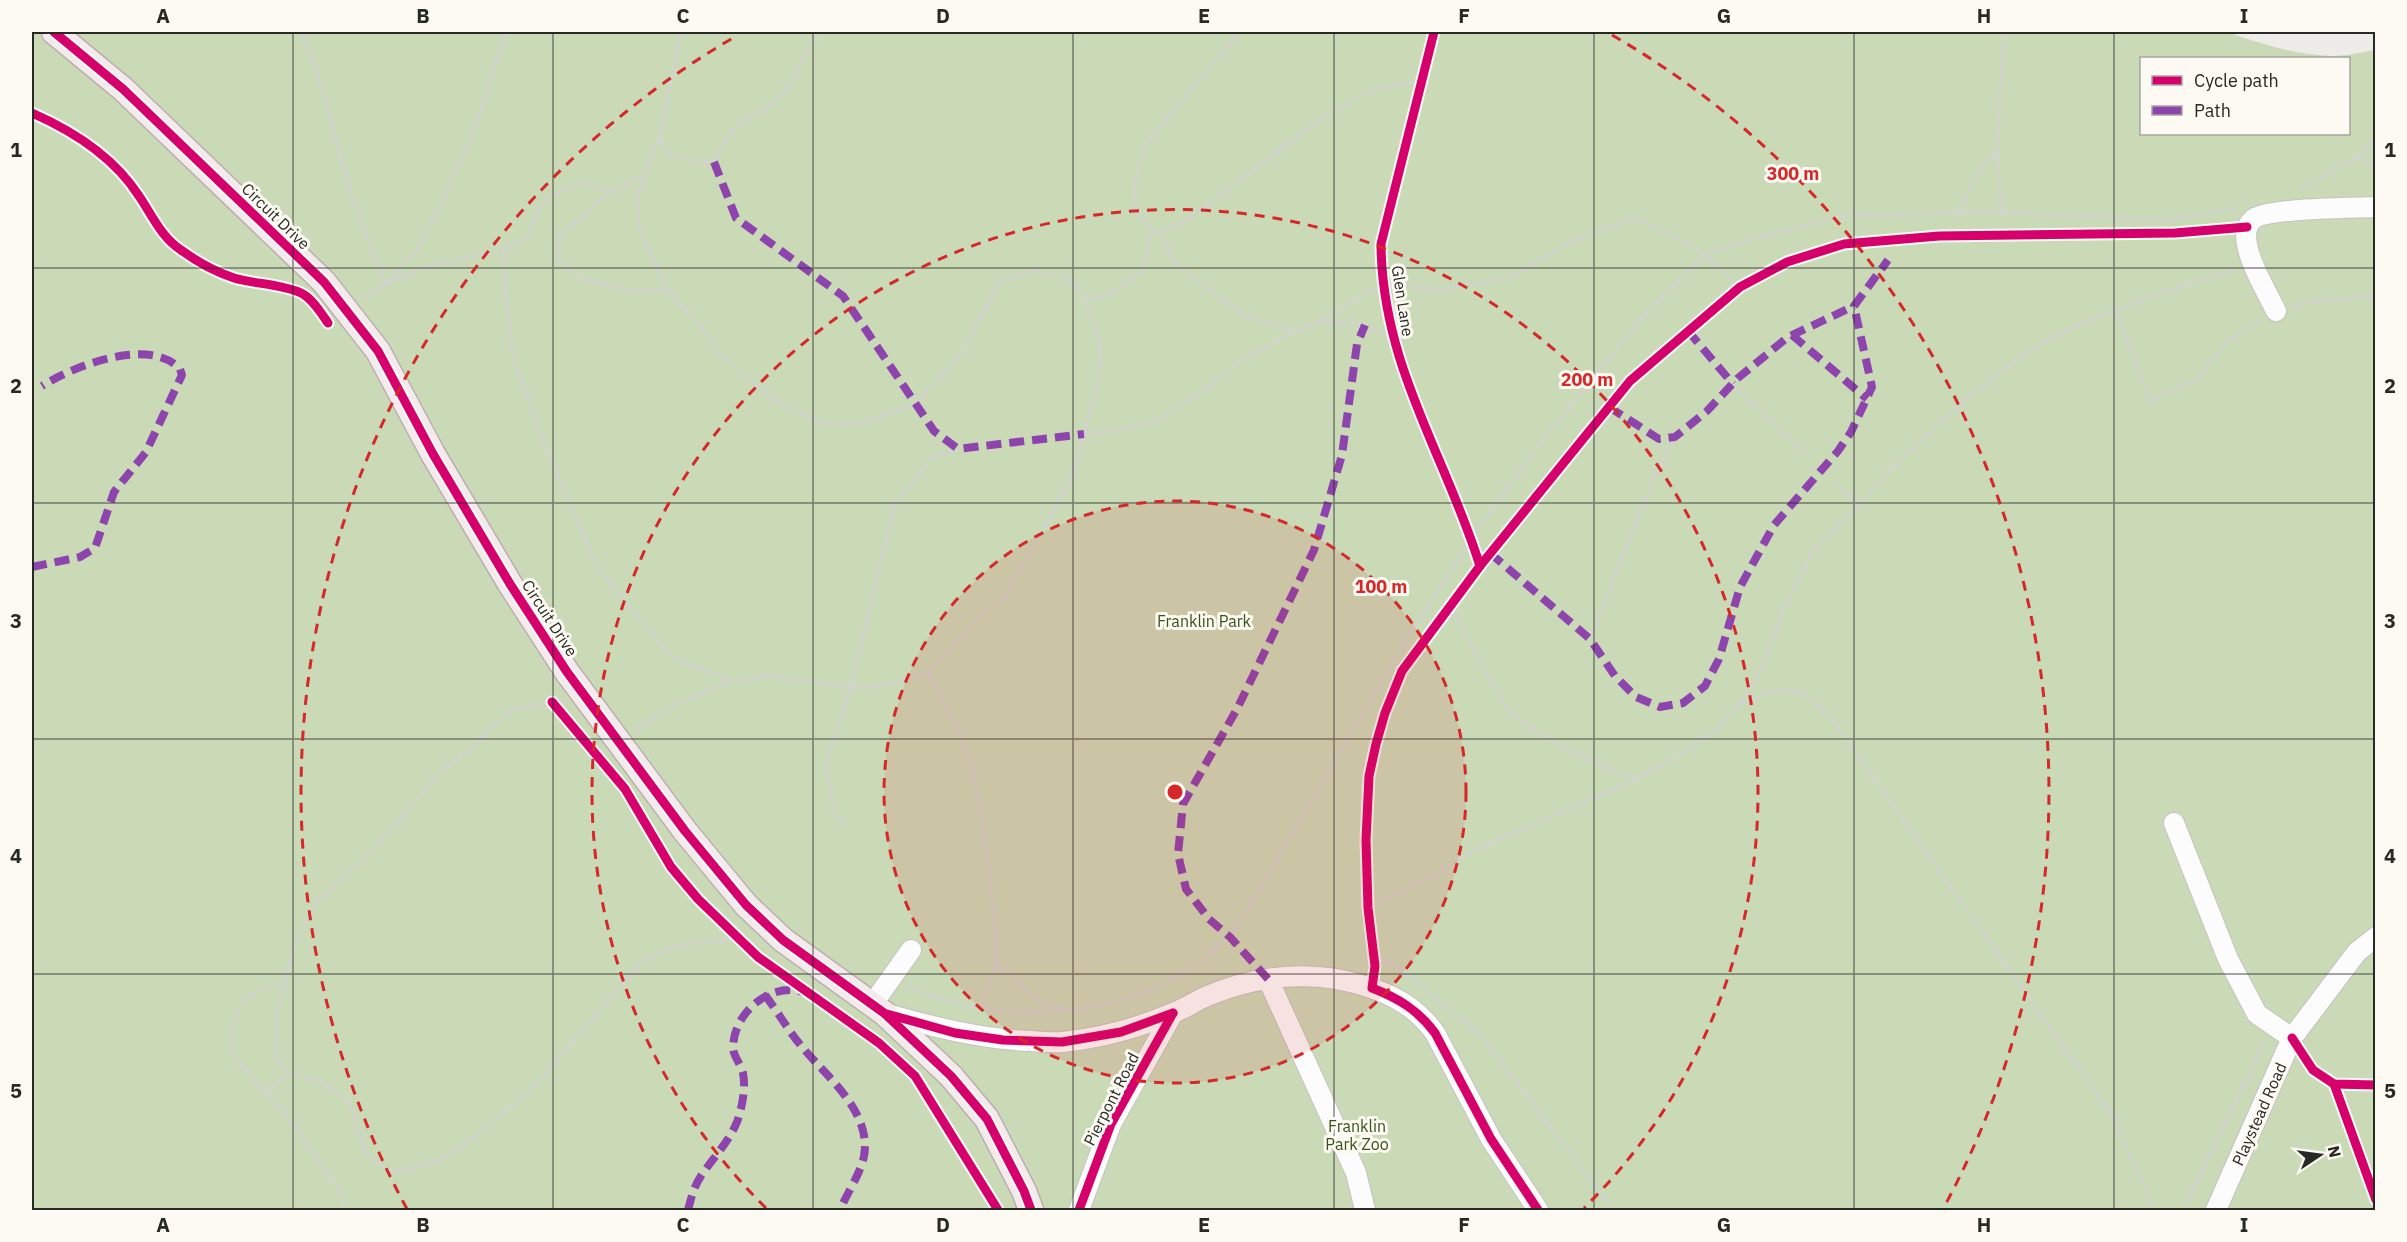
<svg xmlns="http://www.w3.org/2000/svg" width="2407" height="1242" viewBox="0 0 2407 1242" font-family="'IBM Plex Sans',sans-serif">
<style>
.green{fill:#cadab7;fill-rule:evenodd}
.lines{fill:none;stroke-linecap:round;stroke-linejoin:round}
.minor-casing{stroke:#c4c3c0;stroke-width:22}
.major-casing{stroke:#bcaeaf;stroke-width:27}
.path{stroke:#d2d2d0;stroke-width:4;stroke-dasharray:4.5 3;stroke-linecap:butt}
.minor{stroke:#fcfcfc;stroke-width:20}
.major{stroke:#f3eaec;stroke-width:24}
.quiet{stroke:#8e44ad;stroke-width:8;stroke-dasharray:15 8;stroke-linecap:butt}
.cycleway-casing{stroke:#fcfaf3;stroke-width:13}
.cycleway{stroke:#d6006c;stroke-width:9}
.grid{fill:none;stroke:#282825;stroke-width:1.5;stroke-opacity:0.55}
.ring{fill:none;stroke:#d62828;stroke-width:3;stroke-dasharray:10 8}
.labels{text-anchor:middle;stroke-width:6;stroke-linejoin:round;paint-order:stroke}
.street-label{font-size:16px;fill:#282825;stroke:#fcfaf3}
.park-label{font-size:16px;fill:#395218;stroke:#fcfaf3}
.centre{fill:#d62828;stroke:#fcfaf3;stroke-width:3}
.ring-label{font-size:18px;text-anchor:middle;font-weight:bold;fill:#d62828;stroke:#fcfaf3;stroke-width:6;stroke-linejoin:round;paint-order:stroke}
.neatline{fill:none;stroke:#282825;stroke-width:2}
.grid-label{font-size:20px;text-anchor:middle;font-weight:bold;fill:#282825}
</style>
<rect width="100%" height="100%" fill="#edece8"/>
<path class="green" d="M32,32H2227C2262,44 2296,55 2333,56C2347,56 2362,52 2375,50V1210H32ZM2142,58H2348V134H2142Z"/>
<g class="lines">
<g class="minor-casing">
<g id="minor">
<path d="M2276,311C2267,292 2241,250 2247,229C2248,225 2251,220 2255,218C2271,208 2353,208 2376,207"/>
<path d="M2174,823L2228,959L2257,1014L2292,1038"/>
<path d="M1268,979L1356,1173L1365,1210"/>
<path d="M872,1005L911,950"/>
<path d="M884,1013C933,1027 980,1039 1031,1041C1041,1042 1052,1043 1063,1042C1100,1038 1138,1028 1173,1013C1184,1009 1194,1002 1205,997C1256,975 1312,969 1365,986C1394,995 1417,1008 1435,1033L1491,1139L1538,1210"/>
<path d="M1079,1210L1111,1124L1173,1013"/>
<path d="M2216,1210L2292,1038L2357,952L2376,937"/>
</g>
</g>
<g class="major-casing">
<path id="major" d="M54,32L123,89L324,282L378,351L433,454L510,584L567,672L685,831L746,905L783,940L884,1013L951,1076L987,1119L1024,1191L1031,1210"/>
</g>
<g class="path">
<path d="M300,32L316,68L351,194L385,284L364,300"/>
<path d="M508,32L499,53L473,135L437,211L417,250L385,284L436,264L505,250L528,236L541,204L578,181L611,191L644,175"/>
<path d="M1240,32L1145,145L1134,184L1135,209L1152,230L1160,233L1176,265L1244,315L1294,332"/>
<path d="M660,141L665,152C682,159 696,163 714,162L732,130L779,99L790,85L807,50L820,32"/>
<path d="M2358,157L2376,166"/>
<path d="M2300,189L2358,157L2376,138"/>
<path d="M610,191L560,237L559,261L581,278L631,291L667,289"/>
<path d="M2002,212L1997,149L2004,32"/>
<path d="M1959,213L1976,174L1996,151"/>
<path d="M1160,233L1190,218L1306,130L1352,100L1380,87L1421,82"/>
<path d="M505,250V287L513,356L544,443L597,567L673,658L730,680"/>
<path d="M1085,299L1110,295L1143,271L1152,230"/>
<path d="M2293,306L2325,300L2376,297"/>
<path d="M2115,309L2150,401L2198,379L2227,342L2261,319"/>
<path d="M1319,322C1349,322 1365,323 1392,337"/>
<path d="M1733,384L1806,454"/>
<path d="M1084,434L1118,430L1158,420L1208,388L1241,360L1294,332L1319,322L1382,284L1440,290L1508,278L1573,241L1633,218L1682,240L1705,255L1740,287"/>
<path d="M1835,483L1858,506"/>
<path d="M1450,606L1509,712L1555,744L1612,770L1637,779L1673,759L1721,726L1740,703L1763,667L1783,611L1813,551L1850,515L1893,467L1968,397L2032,349L2077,325L2157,294L2235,270"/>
<path d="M1590,639L1656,474L1675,437"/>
<path d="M928,672L957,727L972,764L986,848L996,935V964L981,1008"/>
<path d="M563,700L512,710L493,725L472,747L441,772L373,850L315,904L294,949L285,979L277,1017L276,1056L289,1073L320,1081L349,1101L365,1151L389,1172L416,1168L445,1158L486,1128L530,1091L638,966C668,942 703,941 740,940"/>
<path d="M1740,703L1774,691L1802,692L1830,716L2113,1117L2155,1210"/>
<path d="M635,731L676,704L731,681L767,676L851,687H875L915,678L928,672L984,613L1004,599L1070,481L1080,452L1099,376L1100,344L1085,299L1065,276H1052L1035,270L1000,281L960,356L916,403L865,422L832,425L792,411L769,396L722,356L706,333L667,289L655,265L642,235L638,218V194L651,155L659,140L681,32"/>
<path d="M844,826L833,808L826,763L851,687L894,506L931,458L958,449"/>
<path d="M1368,908L1438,873L1477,849L1637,779"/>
<path d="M1374,954L1407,974L1481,1035L1613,1210"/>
<path d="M996,964L1039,1001L1062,1009"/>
<path d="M285,983C275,986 263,988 253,994C234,1005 227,1039 235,1058L290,1120L339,1189L344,1198L341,1210"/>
<path d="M906,987C931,996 955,1004 981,1008C1075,1023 1191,997 1246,913L1393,662L1471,539L1541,442L1641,319L1705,255L1755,238L1846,215L2002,212L2167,220L2238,208"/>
<path d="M266,1092L289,1073"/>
<path d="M2183,1210L2265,1041"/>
</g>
<use href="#minor" class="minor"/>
<use href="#major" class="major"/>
<g class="quiet">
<path d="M714,162L736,218L843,296L934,431L958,449L1084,434"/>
<path d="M1688,331L1733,384"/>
<path d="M1792,335L1867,399"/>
<path d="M1609,407L1659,439L1675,437L1707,411L1738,378L1788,337L1854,306"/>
<path d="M1490,553L1590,639L1615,676L1636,697L1660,707L1683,703L1705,686L1719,659L1740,587L1774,525L1838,451L1851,432L1872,387L1854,306L1888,260"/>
<path d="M32,567L80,557L95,548L114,492L146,452L182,375L180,369C149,336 74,366 42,386"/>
<path d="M1268,979L1230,937L1209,919L1186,889L1178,854L1183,804L1237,709L1314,550L1342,455L1357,344L1365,325"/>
<path d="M765,995C778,1012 789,1032 803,1048C827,1077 872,1112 864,1156C860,1175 847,1193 840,1210"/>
<path d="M688,1210C691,1199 694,1186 701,1176C713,1158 728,1143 737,1122C742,1108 746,1088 743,1073C741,1064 733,1056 733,1047C734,1013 769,982 803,992"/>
</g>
<g class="cycleway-casing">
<g id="cycleway">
<path d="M54,32L123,89L324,282L378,351L433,454L510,584L567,672L685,831L746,905L783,940L884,1013L951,1076L987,1119L1024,1191L1031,1210"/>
<path d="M1434,32L1381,244C1382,366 1445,454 1480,566"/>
<path d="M32,113C73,131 114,157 139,196C152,215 161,237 181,250C196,261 216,272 234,278C254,284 282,284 301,293C312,298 321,313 328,323"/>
<path d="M552,702L625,789L671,867L698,899L758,957L879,1043L915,1076L998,1210"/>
<path d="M887,1014L955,1033L1003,1040L1062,1042L1121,1032L1173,1013"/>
<path d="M2292,1038L2313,1070L2334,1084L2376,1085"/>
<path d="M2334,1084L2376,1200"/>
<path d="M1079,1210L1111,1124L1173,1013"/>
<path d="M1538,1210L1491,1139L1435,1033C1418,1010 1398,998 1372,988L1375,966L1368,908L1366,840L1369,776L1376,744L1385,713L1402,671L1480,566L1630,381L1740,287L1787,262L1844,244L1939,236L2175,233L2247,227"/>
</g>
</g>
<use href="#cycleway" class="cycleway"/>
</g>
<path class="grid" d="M293,32V1210M553,32V1210M813,32V1210M1073,32V1210M1334,32V1210M1594,32V1210M1854,32V1210M2114,32V1210M32,268H2376M32,503H2376M32,739H2376M32,974H2376"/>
<circle cx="1175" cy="792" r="291" fill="#d62828" fill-opacity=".12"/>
<g class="ring">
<circle cx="1175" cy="792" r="291"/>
<path d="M766 1208A583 583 0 1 1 1584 1208"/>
<path d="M407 1209A874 874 0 0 1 738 35M1612 35A874 874 0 0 1 1943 1209"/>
</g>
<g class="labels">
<g class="street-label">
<text transform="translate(276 216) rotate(44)" y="6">Circuit Drive</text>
<text transform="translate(1403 301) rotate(81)" y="6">Glen Lane</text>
<text transform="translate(550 618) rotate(57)" y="6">Circuit Drive</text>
<text transform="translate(1111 1099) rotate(-63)" y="6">Pierpont Road</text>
<text transform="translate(2259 1114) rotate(-66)" y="6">Playstead Road</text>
</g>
<g class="park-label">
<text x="1204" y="627">Franklin Park</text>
<text x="1357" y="1132">Franklin<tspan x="1357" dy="18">Park Zoo</tspan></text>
</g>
</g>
<circle cx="1175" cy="792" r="9" class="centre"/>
<g class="ring-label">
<text x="1793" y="180">300 m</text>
<text x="1587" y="386">200 m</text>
<text x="1381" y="593">100 m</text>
</g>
<rect width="2407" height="1242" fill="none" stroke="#fcfaf3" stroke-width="66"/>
<rect x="2140" y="57" width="210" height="78" fill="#fcfaf3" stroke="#a7a6a1" stroke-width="1.5"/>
<rect x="2152" y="76" width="30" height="9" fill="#d6006c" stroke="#a7a6a1" stroke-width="1.5"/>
<text x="2194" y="87" font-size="18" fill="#282825">Cycle path</text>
<rect x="2152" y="106" width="30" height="9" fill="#8e44ad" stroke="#a7a6a1" stroke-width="1.5"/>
<text x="2194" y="117" font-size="18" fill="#282825">Path</text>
<g transform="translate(2320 1155) rotate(77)" stroke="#fcfaf3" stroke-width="4.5" paint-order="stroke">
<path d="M0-4.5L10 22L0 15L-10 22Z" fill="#282825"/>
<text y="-9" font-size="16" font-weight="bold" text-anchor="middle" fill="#282825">N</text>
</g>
<rect x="33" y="33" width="2341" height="1176" class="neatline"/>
<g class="grid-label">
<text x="163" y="23">A</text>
<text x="423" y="23">B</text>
<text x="683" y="23">C</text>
<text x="943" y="23">D</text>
<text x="1204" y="23">E</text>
<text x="1464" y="23">F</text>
<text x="1724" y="23">G</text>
<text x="1984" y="23">H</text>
<text x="2244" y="23">I</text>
<text x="16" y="157">1</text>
<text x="2390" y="157">1</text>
<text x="16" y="393">2</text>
<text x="2390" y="393">2</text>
<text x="16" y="628">3</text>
<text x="2390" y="628">3</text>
<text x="16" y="863">4</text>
<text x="2390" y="863">4</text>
<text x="16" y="1098">5</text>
<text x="2390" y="1098">5</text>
<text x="163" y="1232">A</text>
<text x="423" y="1232">B</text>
<text x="683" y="1232">C</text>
<text x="943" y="1232">D</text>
<text x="1204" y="1232">E</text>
<text x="1464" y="1232">F</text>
<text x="1724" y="1232">G</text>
<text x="1984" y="1232">H</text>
<text x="2244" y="1232">I</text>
</g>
</svg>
